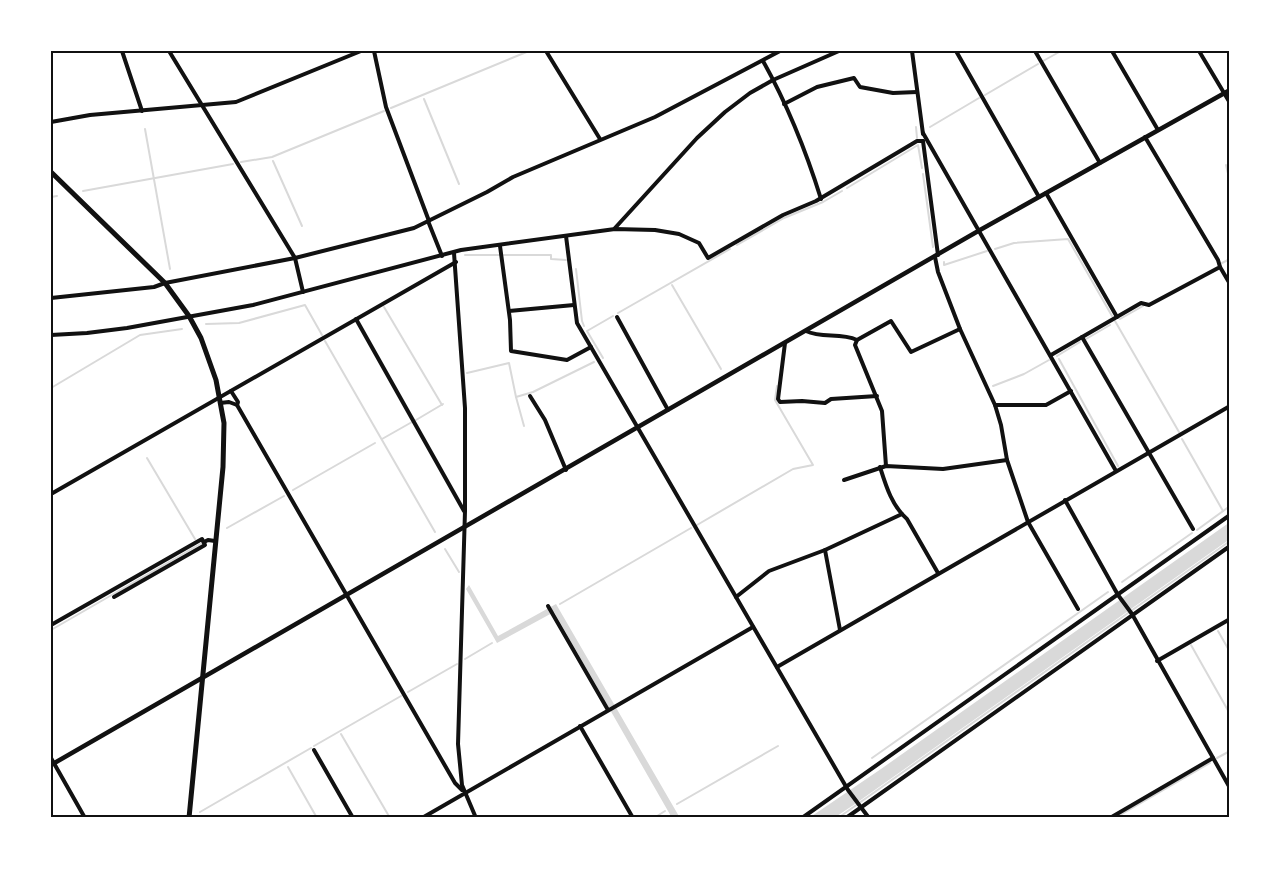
<svg xmlns="http://www.w3.org/2000/svg" width="1281" height="869" viewBox="0 0 1281 869" font-family="'PT Sans Narrow',sans-serif">
<style>
.water{fill:#d9d9d9}
.lines{fill:none;stroke-linecap:round;stroke-linejoin:round}
.stream{stroke:#d9d9d9;stroke-width:2}
.minor{stroke:#111;stroke-width:4}
.tertiary{stroke:#111;stroke-width:4.5}
.secondary{stroke:#111;stroke-width:5}
.neatline{fill:none;stroke:#111;stroke-width:2}
</style>
<rect width="100%" height="100%" fill="#fff"/>
<g class="water">
<path d="M1230,522V539L855,804L834,818H809L881,769Z"/>
<path d="M469,585L498,636L556,604L680,818H672L554,612L497,643L466,589Z"/>
</g>
<g class="lines">
<g class="stream">
<path d="M1043,61L1061,51"/>
<path d="M985,95L1038,64"/>
<path d="M424,99L459,184"/>
<path d="M391,108L529,51"/>
<path d="M916,127L917,138"/>
<path d="M930,127L979,98"/>
<path d="M145,129L170,269"/>
<path d="M273,161L302,226"/>
<path d="M241,162L272,157L384,111"/>
<path d="M1226,165L1230,182"/>
<path d="M923,174L933,247"/>
<path d="M847,188L918,145L922,168"/>
<path d="M83,191L233,164"/>
<path d="M51,197L57,196"/>
<path d="M737,245L784,218L823,202L842,191"/>
<path d="M995,249L1014,243L1068,239L1112,316"/>
<path d="M465,255H500"/>
<path d="M504,255H551V259L566,260"/>
<path d="M944,262V265L987,251"/>
<path d="M1220,264L1230,259"/>
<path d="M576,269L582,321L584,326"/>
<path d="M672,285L721,369"/>
<path d="M384,307L442,405"/>
<path d="M618,313L730,249"/>
<path d="M1120,319L1143,306"/>
<path d="M1115,321L1179,432"/>
<path d="M206,324L239,323L305,305L322,335"/>
<path d="M1086,339L1110,325"/>
<path d="M325,341L435,532"/>
<path d="M1057,356L1080,342"/>
<path d="M603,358L587,331L613,316"/>
<path d="M1059,359L1118,466"/>
<path d="M467,373L509,363L516,397L533,392L594,362"/>
<path d="M993,386L1024,374L1049,360"/>
<path d="M51,388L140,335L182,329"/>
<path d="M516,397L524,426"/>
<path d="M416,420L443,404"/>
<path d="M382,439L412,422"/>
<path d="M1182,439L1223,511"/>
<path d="M147,458L195,539"/>
<path d="M293,490L375,443"/>
<path d="M697,525L793,469L813,465L775,400L777,386"/>
<path d="M227,528L284,496"/>
<path d="M1197,530L1230,506"/>
<path d="M445,549L459,572"/>
<path d="M1122,582L1192,533"/>
<path d="M560,604L691,528"/>
<path d="M51,630L202,543"/>
<path d="M1218,631L1230,652"/>
<path d="M1191,645L1230,714"/>
<path d="M465,659L492,643"/>
<path d="M408,692L457,664"/>
<path d="M341,734L390,818"/>
<path d="M314,746L401,696"/>
<path d="M872,758L1108,592"/>
<path d="M1217,758L1230,751"/>
<path d="M288,767L317,818"/>
<path d="M677,804L778,746"/>
<path d="M200,812L311,748"/>
<path d="M200,817V818"/>
<path d="M654,818L665,811"/>
<path d="M838,818L1230,541"/>
<path d="M1115,818L1210,763"/>
</g>
<g class="minor">
<path d="M122,51L142,111"/>
<path d="M169,51L295,258L303,292"/>
<path d="M374,51L386,107L429,221"/>
<path d="M546,51L600,139"/>
<path d="M912,51L923,134"/>
<path d="M956,51L1039,197"/>
<path d="M1035,51L1100,163"/>
<path d="M1112,51L1158,130"/>
<path d="M1199,51L1230,103"/>
<path d="M763,61C787,104 806,151 821,199"/>
<path d="M784,104L817,87L854,78L860,87L893,93L917,92"/>
<path d="M51,122L90,115L236,102L361,51"/>
<path d="M923,133L1116,471"/>
<path d="M923,141L938,255"/>
<path d="M1046,193L1117,317"/>
<path d="M428,221L442,256"/>
<path d="M615,228L697,138L725,112L750,93L773,80L839,51"/>
<path d="M566,236L577,323L848,790L869,818"/>
<path d="M500,246L510,320L511,351L567,360L591,347"/>
<path d="M454,253L465,408V511L458,744L462,785L476,818"/>
<path d="M935,257L938,272L960,329L995,405L1001,425L1007,460L1028,522L1078,609"/>
<path d="M1220,267L1230,284"/>
<path d="M51,298L154,287L165,283L295,258L414,228L487,192L513,177L655,117L780,51"/>
<path d="M509,311L574,305"/>
<path d="M617,317L668,410"/>
<path d="M356,319L464,511"/>
<path d="M806,331C822,339 840,332 857,340"/>
<path d="M51,335L87,333L127,328L253,305L461,250L615,229L655,230L679,234L699,243L708,258L783,215L816,201L917,141H923"/>
<path d="M1082,337L1193,529"/>
<path d="M785,343L778,399L780,402L802,401L825,403L831,399L877,396"/>
<path d="M1051,355L1141,303L1149,305L1220,267L1218,260L1145,137"/>
<path d="M231,391L238,402L237,405"/>
<path d="M530,396L545,420L566,470"/>
<path d="M220,403L229,402L237,405L455,783L462,790"/>
<path d="M995,405H1046L1071,391"/>
<path d="M886,466L882,411L855,345L857,340L891,321L911,352L960,329"/>
<path d="M880,467C886,486 892,506 907,519L938,573"/>
<path d="M844,480L886,466L943,469L1007,460"/>
<path d="M51,494L456,262"/>
<path d="M1065,500L1118,595L1132,614L1230,788"/>
<path d="M204,542L208,540L215,541"/>
<path d="M825,550L840,630"/>
<path d="M736,597L769,571L825,550L902,514"/>
<path d="M548,606L608,710"/>
<path d="M51,625L202,539L205,545L114,597"/>
<path d="M1157,661L1230,619"/>
<path d="M777,667L1230,406"/>
<path d="M580,726L633,818"/>
<path d="M314,750L353,818"/>
<path d="M51,758L85,818"/>
<path d="M422,818L753,627"/>
<path d="M802,818L1230,515"/>
<path d="M846,818L1230,546"/>
<path d="M1110,818L1213,758"/>
</g>
<path class="tertiary" d="M51,765L980,230L1230,90"/>
<path class="secondary" d="M51,172L165,283L189,316L201,338L216,380L224,423L223,467L189,818"/>
</g>
<rect width="1281" height="869" fill="none" stroke="#ffffff" stroke-width="105"/>
<rect x="52" y="52" width="1176" height="764" class="neatline"/>
</svg>
